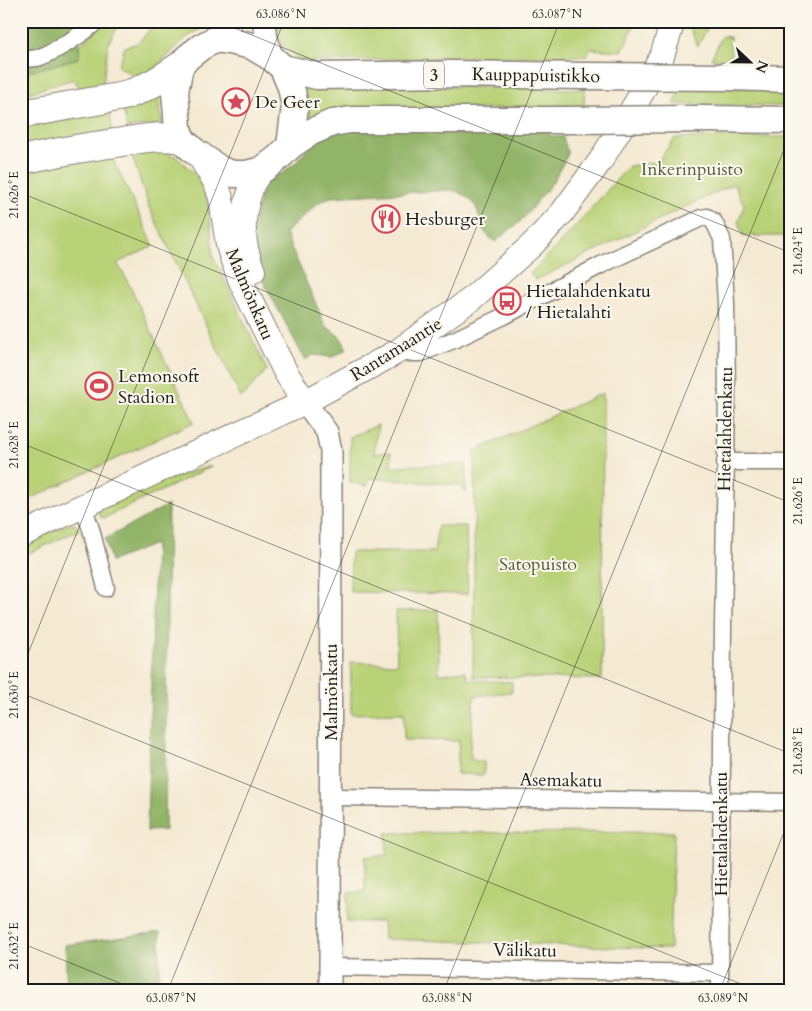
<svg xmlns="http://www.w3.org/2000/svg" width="812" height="1011" viewBox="0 0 812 1011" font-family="Cardo,serif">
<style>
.green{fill:#b9d278;stroke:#6a774a}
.forest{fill:#92b468;stroke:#576842}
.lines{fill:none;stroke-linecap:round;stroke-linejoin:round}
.minor-casing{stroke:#888277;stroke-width:19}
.tertiary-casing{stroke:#888277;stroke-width:24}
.secondary-casing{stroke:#888277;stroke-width:26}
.primary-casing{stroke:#888277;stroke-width:29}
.trunk-casing{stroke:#888277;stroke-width:30}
.minor{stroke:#fff;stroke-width:16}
.tertiary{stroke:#fff;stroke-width:21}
.secondary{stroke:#fff;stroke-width:24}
.primary{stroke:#fff;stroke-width:26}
.trunk{stroke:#fff;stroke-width:28}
.primary-bridge-casing{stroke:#888277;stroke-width:29;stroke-linecap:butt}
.primary-bridge{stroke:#fff;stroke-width:26}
.ticks{fill:none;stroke:#1c1c1c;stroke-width:1;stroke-opacity:0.45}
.labels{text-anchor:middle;stroke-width:4;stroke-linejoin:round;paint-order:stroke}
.shield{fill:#fbf7ec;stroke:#5f5e5a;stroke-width:1}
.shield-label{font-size:16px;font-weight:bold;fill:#1c1c1c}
.street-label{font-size:18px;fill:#1c1c1c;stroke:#fbf7ec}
.poi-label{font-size:18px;fill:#1c1c1c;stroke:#fbf7ec;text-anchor:start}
.park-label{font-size:18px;fill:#535c3c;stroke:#fbf7ec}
.neatline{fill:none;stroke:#1c1c1c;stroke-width:2}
.ticks-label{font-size:12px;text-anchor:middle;fill:#1c1c1c}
</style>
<rect width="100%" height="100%" fill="#fbf7ec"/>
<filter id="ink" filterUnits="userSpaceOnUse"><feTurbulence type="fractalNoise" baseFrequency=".02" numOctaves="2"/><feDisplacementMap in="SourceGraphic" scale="10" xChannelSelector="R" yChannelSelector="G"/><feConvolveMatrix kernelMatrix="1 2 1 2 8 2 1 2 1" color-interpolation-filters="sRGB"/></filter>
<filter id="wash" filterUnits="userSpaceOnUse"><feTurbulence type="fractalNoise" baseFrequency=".0096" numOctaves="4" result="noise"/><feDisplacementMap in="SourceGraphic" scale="20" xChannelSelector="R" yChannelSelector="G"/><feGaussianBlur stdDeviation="1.12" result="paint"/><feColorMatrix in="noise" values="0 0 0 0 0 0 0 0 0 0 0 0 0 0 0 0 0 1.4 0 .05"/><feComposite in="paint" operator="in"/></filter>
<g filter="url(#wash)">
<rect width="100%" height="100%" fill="#f4e9d2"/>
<g class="green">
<path d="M106,21H121L108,44L103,84L79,88L74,79L21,95V74L78,58L79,46Z"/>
<path d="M157,21H212L201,29L186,38L151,72C137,80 131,73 118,66L125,47L138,43Z"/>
<path d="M272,21H636L622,51L590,49L587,56L462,57L302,62L284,47Z"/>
<path d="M690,21H711L698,46L689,26Z"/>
<path d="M722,36L730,37L731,55L727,59H711Z"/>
<path d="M368,86L467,87L585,89L584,105L338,114L302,126V89Z"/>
<path d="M681,88H791V106L674,104Z"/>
<path d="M161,92L159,109L163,124L127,128L123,109Z"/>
<path d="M109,110L113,131L21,148V128Z"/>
<path d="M791,137V236H743L738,222L744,205L734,184L666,216L536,280L530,274L572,230L629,166L657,162L675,138Z"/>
<path d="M149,150L163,151L175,156L196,175L205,192L210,215L213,256L267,370L241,398L149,207L132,156Z"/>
<path d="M111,155L154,246L117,263L126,278L194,422L21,503V171Z"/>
<path d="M603,393L602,679L473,677L475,451Z"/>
<path d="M378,425L374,454L391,452V466L466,464V492L459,485L369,478L367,486L350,482V437Z"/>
<path d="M211,466V467L104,518L100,516L98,511L153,483Z"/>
<path d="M72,523L77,526L79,530L21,557V543Z"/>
<path d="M438,526H466L468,594L350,592L351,552H434Z"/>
<path d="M438,610L439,674L465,671L469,680L512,682V692L474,696L470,751L472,760L484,762V775L457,774L459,741L404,740V713L351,714V662L397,664L396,611Z"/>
<path d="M674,832L670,949L384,939L383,922H347L348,893L365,891V857L387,855L386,833Z"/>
</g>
<g class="forest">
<path d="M21,21H81L80,23L79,58L21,74Z"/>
<path d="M351,125L545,126L551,136L563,137L568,154L552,183L522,220L495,242C491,239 487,235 484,231C481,226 480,221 479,216C477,202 465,194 452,190L330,197L318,203L285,233L325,325L341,338L347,349L333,357L313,355L305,360L260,275L250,242L263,184L284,172L296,162L306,151L322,139Z"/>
<path d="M168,505L165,830L147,831L155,544L111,561L105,539Z"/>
<path d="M160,932L159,990H67L65,945Z"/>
</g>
</g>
<g filter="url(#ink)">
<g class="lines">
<g class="minor-casing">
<g id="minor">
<path d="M21,59C26,59 32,59 37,58C54,53 84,33 97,21"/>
<path d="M395,353H421L456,339L504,316L601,265L701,218L707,217L714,222L722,239L726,303L727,398L723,628L720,990"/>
<path d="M725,462H791"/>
<path d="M83,506L91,529L106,588"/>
<path d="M331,797L791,802"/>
<path d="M330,967L720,973"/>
</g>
</g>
<g class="tertiary-casing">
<g id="tertiary">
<path d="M263,21L272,58"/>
<path d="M216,39L226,31L232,21"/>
<path d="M305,402L327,432L331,451L330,990"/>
</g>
</g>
<g class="secondary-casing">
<g id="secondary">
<path d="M198,154L216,183L221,198L228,245L233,261L242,284L286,373L305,402"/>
<path d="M253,271C243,246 241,224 248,198C250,193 251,187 253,183C256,178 259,174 262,170"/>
<path d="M21,535L305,402L395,353L470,300L532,245L562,213L601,160L636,103L662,56L673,21"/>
</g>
</g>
<g class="primary-casing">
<g id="primary">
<path d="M216,39L234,42L252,46L272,58L283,68L291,87L295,106L290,146L278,158L262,170L246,174H233L221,170L194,151L181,139L178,128L175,92L180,66L188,57L201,47Z"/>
<path d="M283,68L317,76L452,74L585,76"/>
<path d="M728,77L791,79"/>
<path d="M700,119L791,120"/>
<path d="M290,146L311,132L332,123L351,120H565"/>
</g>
</g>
<g class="trunk-casing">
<g id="trunk">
<path d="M21,114L124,96C147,88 161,79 180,66"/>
<path d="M21,160C53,153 84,147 116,143C138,139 159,135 181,139"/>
</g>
</g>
<use href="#minor" class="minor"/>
<use href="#tertiary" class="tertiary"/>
<use href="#secondary" class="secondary"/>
<use href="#primary" class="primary"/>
<use href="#trunk" class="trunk"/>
<g class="primary-bridge-casing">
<g id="primary-bridge">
<path d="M585,76L728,77"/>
<path d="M565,120L700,119"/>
</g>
</g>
<use href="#primary-bridge" class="primary-bridge"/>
</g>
</g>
<path class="ticks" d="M217,21L791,253M21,193L791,503M21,443L791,754M21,671L284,21M21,693L756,990M21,943L137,990M168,990L560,21M444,990L791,132M720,990L791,815"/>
<defs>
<g id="sight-ring" transform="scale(1.4375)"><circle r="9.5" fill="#fbf7ec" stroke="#d1495b" stroke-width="1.5"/><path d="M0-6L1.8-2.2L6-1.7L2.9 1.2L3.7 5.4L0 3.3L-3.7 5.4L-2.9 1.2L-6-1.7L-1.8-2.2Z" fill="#d1495b"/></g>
<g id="restaurant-ring" transform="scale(1.4375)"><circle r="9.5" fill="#fbf7ec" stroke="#d1495b" stroke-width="1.5"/><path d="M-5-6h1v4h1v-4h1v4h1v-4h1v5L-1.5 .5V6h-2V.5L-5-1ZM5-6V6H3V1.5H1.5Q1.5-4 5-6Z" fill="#d1495b"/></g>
<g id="bus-ring" transform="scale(1.4375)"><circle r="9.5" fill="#fbf7ec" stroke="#d1495b" stroke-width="1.5"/><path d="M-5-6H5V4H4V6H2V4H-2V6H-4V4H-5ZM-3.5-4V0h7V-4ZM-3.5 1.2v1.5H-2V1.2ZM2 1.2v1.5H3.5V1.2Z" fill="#d1495b"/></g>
<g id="stadium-ring" transform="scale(1.4375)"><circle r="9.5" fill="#fbf7ec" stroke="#d1495b" stroke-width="1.5"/><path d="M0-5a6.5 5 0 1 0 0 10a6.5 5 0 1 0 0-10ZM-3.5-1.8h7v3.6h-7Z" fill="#d1495b"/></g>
</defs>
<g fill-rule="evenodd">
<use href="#sight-ring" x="236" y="102"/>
<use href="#restaurant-ring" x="386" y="219"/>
<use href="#bus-ring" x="507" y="301"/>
<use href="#stadium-ring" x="99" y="386"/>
</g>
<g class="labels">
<rect class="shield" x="424" y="61.5" width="20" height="27" rx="4"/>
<g class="shield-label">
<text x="434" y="81">3</text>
</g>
<g class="street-label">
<text transform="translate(536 75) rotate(1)" y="6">Kauppapuistikko</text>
<text transform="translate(250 294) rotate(67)" y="6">Malmönkatu</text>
<text transform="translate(396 349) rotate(-32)" y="6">Rantamaantie</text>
<text transform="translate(725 429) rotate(-89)" y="6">Hietalahdenkatu</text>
<text transform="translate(331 692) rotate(-90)" y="6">Malmönkatu</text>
<text transform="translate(561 780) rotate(1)" y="6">Asemakatu</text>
<text transform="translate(721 834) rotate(-90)" y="6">Hietalahdenkatu</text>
<text transform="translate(525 950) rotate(1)" y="6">Välikatu</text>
</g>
<g class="poi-label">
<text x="255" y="108">De Geer</text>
<text x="405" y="225">Hesburger</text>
<text x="526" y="297">Hietalahdenkatu<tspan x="526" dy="21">/ Hietalahti</tspan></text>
<text x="118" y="382">Lemonsoft<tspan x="118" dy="21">Stadion</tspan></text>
</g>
<g class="park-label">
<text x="692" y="175">Inkerinpuisto</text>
<text x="538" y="570">Satopuisto</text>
</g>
</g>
<rect width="812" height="1011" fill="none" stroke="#fbf7ec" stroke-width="55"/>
<g transform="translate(750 62) rotate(112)" stroke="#fbf7ec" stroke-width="4" paint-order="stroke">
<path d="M0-4L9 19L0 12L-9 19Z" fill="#1c1c1c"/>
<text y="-8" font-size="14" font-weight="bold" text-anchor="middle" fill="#1c1c1c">N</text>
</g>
<rect x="28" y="28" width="756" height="956" class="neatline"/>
<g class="ticks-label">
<text x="281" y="18">63.086°N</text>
<text x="557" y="18">63.087°N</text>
<text transform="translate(14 195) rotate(-90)" y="4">21.626°E</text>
<text transform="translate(798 251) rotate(-90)" y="4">21.624°E</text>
<text transform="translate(14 445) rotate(-90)" y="4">21.628°E</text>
<text transform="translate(798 501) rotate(-90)" y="4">21.626°E</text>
<text transform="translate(14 695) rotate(-90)" y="4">21.630°E</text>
<text transform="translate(798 751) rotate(-90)" y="4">21.628°E</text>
<text transform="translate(14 946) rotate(-90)" y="4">21.632°E</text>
<text x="171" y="1002">63.087°N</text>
<text x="447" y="1002">63.088°N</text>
<text x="723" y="1002">63.089°N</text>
</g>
</svg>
